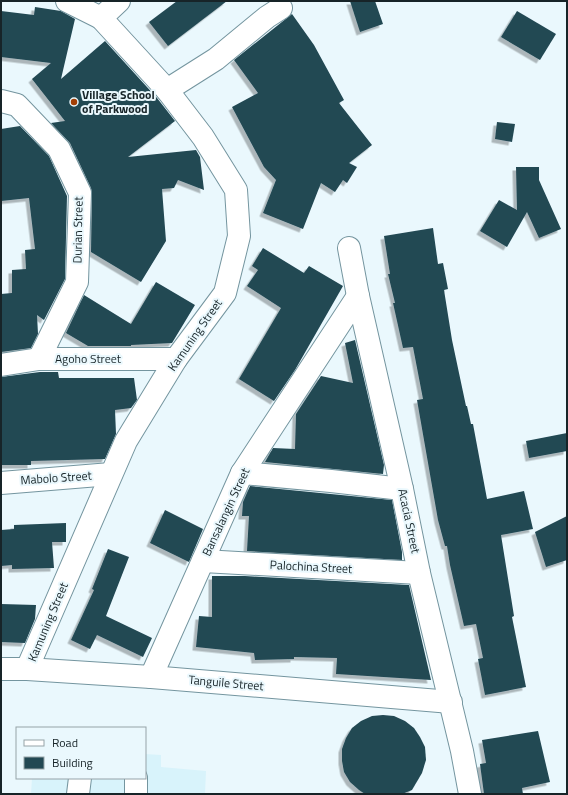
<svg xmlns="http://www.w3.org/2000/svg" width="568" height="795" viewBox="0 0 568 795" font-family="'Titillium Web',sans-serif">
<style>
.built{fill:#d8f3fb}
.building{fill:#224853;filter:url(#shadow)}
.lines{fill:none;stroke-linecap:round;stroke-linejoin:round}
.minor-casing{stroke:#74959f;stroke-width:24}
.minor{stroke:#fff;stroke-width:22}
.poi-dot{fill:#a23f06;stroke:#eaf8fd;stroke-width:1.5}
.labels{text-anchor:middle;stroke-width:4;stroke-linejoin:round;paint-order:stroke}
.poi-label{font-size:12px;font-weight:bold;fill:#172428;stroke:#eaf8fd;text-anchor:start}
.street-label{font-size:12px;fill:#172428;stroke:#eaf8fd}
</style>
<defs>
<filter id="shadow"><feDropShadow dx="-3.5" dy="3.5" stdDeviation="0" flood-color="#0004"/></filter>
</defs>
<rect width="100%" height="100%" fill="#eaf8fd"/>
<path class="built" d="M145,754L161,755V767L206,771L205,794H31L32,778H145Z"/>
<g class="building">
<path d="M177,1H227L168,46L149,22Z"/>
<path d="M350,1H375L383,24L360,32Z"/>
<path d="M35,7L61,11L75,19L61,79L105,41L157,98L175,121L128,157L196,150L200,157L204,190L178,180L174,188L162,189L166,241L141,282L91,252L92,193L91,188L70,143L51,123L65,121L32,79L51,63L1,57V11L34,15Z"/>
<path d="M517,11L556,34L540,60L501,37Z"/>
<path d="M292,14L314,45L344,100L339,103L372,145L349,163L357,167L347,183L343,180L335,192L321,183L303,229L263,213L276,180L264,167L232,107L258,93L234,60Z"/>
<path d="M497,122L515,124L512,142L495,139Z"/>
<path d="M20,126L49,156L67,196L65,279L44,320L37,315L38,334L31,348L1,352V294L12,293V270L26,269L25,250L35,249L29,198L1,201V129Z"/>
<path d="M516,167H539V180L561,229L539,238L527,212L507,247L480,231L499,200L517,210Z"/>
<path d="M433,228L438,264L443,263L448,289L444,290L452,340L466,406H467L471,424H473L487,499L524,491L533,529L501,535L514,616L512,617L526,687L485,695L478,659L483,658L476,624L464,626L450,565L447,546H445L438,520L417,400L423,399L413,347L403,348L393,303H395L388,274H390L384,236Z"/>
<path d="M263,248L304,273L309,266L343,286L295,370L274,401L239,379L281,308L247,286L258,270L252,266Z"/>
<path d="M156,282L195,305L172,343L131,345V346H88L66,333L84,295L131,324Z"/>
<path d="M355,340L384,465L383,474L265,462L273,448L295,449L296,414L321,376L353,383L345,343Z"/>
<path d="M40,372H58L59,378H134L137,400L131,408L115,410L116,434L105,459L31,461V465H1V377Z"/>
<path d="M567,433V451L529,458L526,441Z"/>
<path d="M250,486L392,500L402,552V560L247,551L249,516H242L243,502Z"/>
<path d="M165,510L203,529L189,562L150,543Z"/>
<path d="M567,516V560L546,567L535,532Z"/>
<path d="M66,523V542H52L54,568L12,569V565L1,566V530L14,529V525Z"/>
<path d="M108,549L129,557L106,616L152,638L143,657L97,635L90,649L71,640L94,590L92,589Z"/>
<path d="M212,576H245L409,585L431,680L336,674L337,658L294,657V659L255,660L254,653L196,647L199,616L212,617Z"/>
<path d="M1,604L36,605L35,619L25,643L1,642Z"/>
<path d="M383,715L394,716L405,721L414,728L420,737L425,747L426,760L422,773L412,790L402,794H365L359,790L350,782L344,772L342,761V749L346,738L352,728L361,721L372,716Z"/>
<path d="M538,731L550,782L522,788L523,794H484L480,764L486,763L482,740Z"/>
</g>
<g class="lines">
<g class="minor-casing">
<g id="minor">
<path d="M67,1L101,18L119,1"/>
<path d="M167,90L216,59L267,17L281,8"/>
<path d="M1,101L17,105L59,149L80,193L77,282L39,359"/>
<path d="M349,248L358,296L402,489L419,573L462,751L470,794"/>
<path d="M1,365L39,359H176"/>
<path d="M242,473L331,481L402,489"/>
<path d="M1,483L111,474"/>
<path d="M203,561L419,573"/>
<path d="M1,669H27L151,677L451,702"/>
<path d="M27,669L126,441L176,359L225,293L239,236L236,190L203,137L167,90L101,18"/>
<path d="M151,677L242,473L358,296"/>
<path d="M78,794L80,778"/>
<path d="M136,794V778"/>
</g>
</g>
<use href="#minor" class="minor"/>
</g>
<circle class="poi-dot" cx="74" cy="102" r="4"/>
<g class="labels">
<g class="poi-label">
<text x="82" y="99">Village School<tspan x="82" dy="14">of Parkwood</tspan></text>
</g>
<g class="street-label">
<text transform="translate(78 230) rotate(-89)" y="4">Durian Street</text>
<text transform="translate(195 335) rotate(-55)" y="4">Kamuning Street</text>
<text x="88" y="363">Agoho Street</text>
<text transform="translate(56 478) rotate(-4)" y="4">Mabolo Street</text>
<text transform="translate(226 512) rotate(-65)" y="4">Bansalangin Street</text>
<text transform="translate(409 521) rotate(78)" y="4">Acacia Street</text>
<text transform="translate(311 567) rotate(3)" y="4">Palochina Street</text>
<text transform="translate(48 622) rotate(-67)" y="4">Kamuning Street</text>
<text transform="translate(226 683) rotate(5)" y="4">Tanguile Street</text>
</g>
</g>
<rect width="568" height="795" fill="none" stroke="#172428" stroke-width="4"/>
<rect x="16" y="727" width="130" height="52" fill="#eaf8fd" stroke="#96a3a8"/>
<rect x="24" y="740" width="20" height="6" fill="#ffffff" stroke="#96a3a8"/>
<text x="52" y="747" font-size="12" fill="#172428">Road</text>
<rect x="24" y="757" width="20" height="12" fill="#224853" stroke="#96a3a8"/>
<text x="52" y="767" font-size="12" fill="#172428">Building</text>
</svg>
